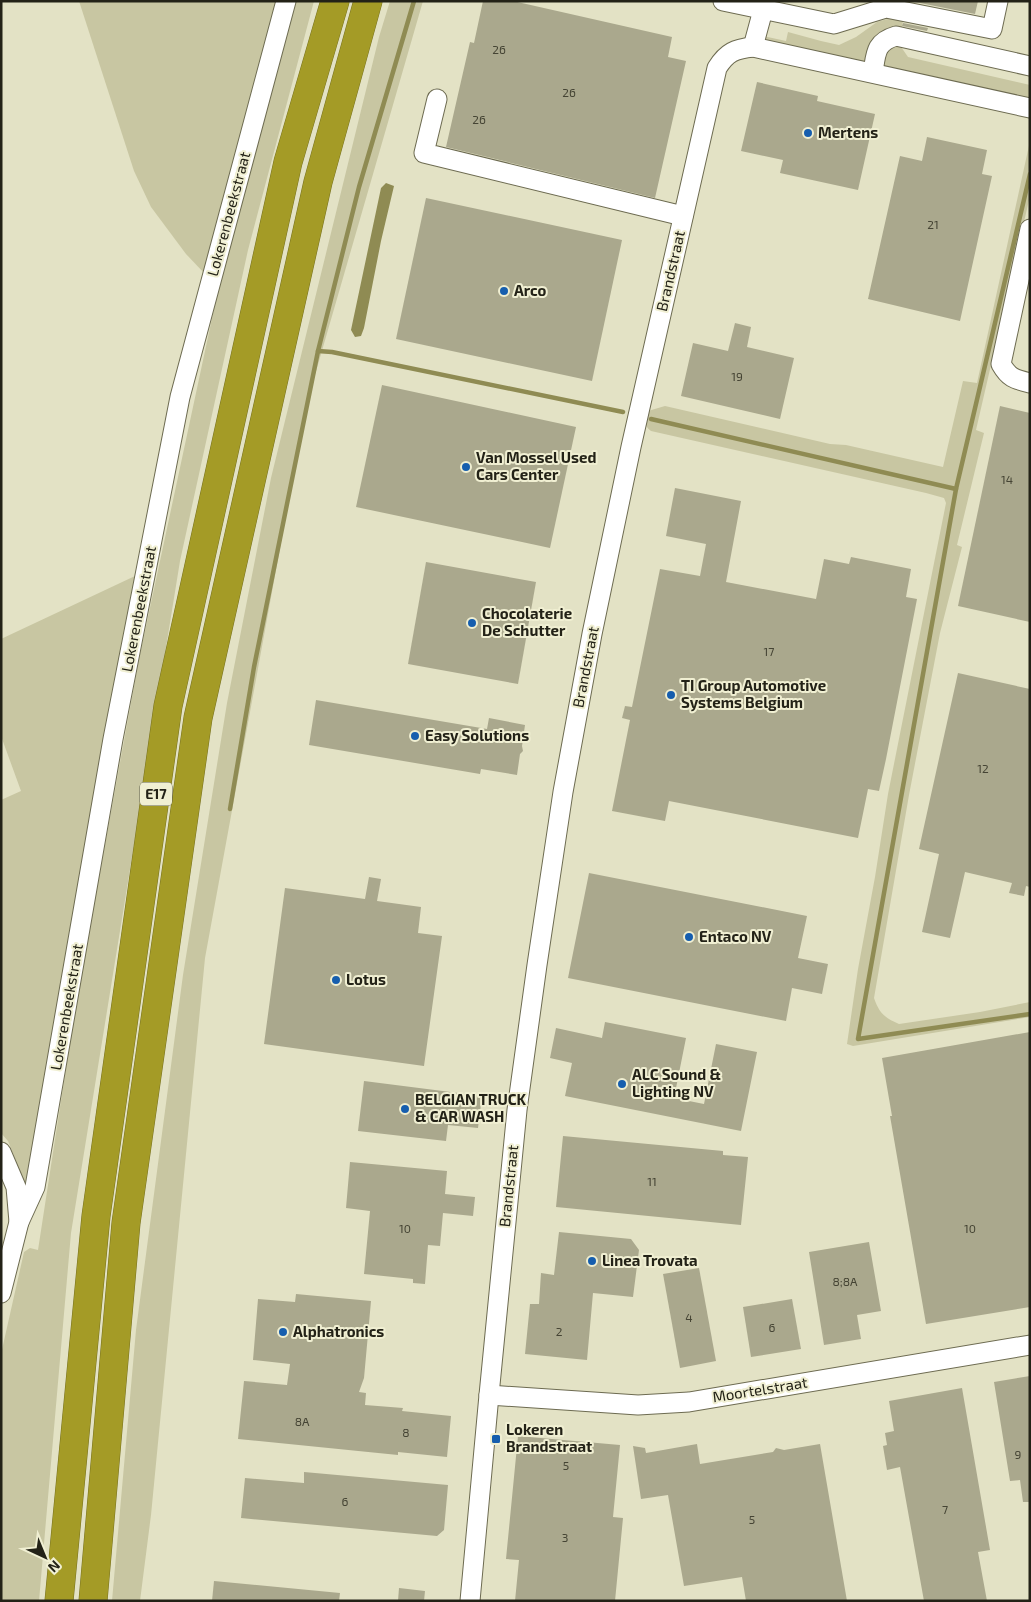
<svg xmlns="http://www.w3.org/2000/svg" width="1031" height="1602" viewBox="0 0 1031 1602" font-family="'Exo 2',sans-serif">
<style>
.green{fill:#c8c6a2}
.water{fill:#8f8b53}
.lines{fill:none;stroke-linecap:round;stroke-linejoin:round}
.stream{stroke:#8f8b53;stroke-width:4.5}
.building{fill:#aaa88d}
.minor-casing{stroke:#6d6b51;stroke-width:21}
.highway-casing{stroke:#777121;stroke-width:29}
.minor{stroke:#fff;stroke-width:19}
.highway{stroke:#a49b26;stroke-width:28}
.poi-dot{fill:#165eae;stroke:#f0efd2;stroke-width:2}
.labels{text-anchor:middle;stroke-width:4;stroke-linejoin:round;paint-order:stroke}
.number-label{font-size:12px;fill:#454434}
.shield{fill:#f0efd2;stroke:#60604f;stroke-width:1}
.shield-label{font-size:14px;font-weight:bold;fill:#232217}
.poi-label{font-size:15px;font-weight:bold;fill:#232217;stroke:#f0efd2;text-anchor:start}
.street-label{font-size:15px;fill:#232217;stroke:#f0efd2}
</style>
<rect width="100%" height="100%" fill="#e3e2c5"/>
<g class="green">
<path d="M79,1H280L205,274L186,254L151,207L134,171Z"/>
<path d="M296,1H314L248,250L180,561L71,1233L39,1601H1V1354L24,1252L30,1248L38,1250L76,1003L139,659L220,281Z"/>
<path d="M390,1H423L306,406L205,958L151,1515L140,1601H112L136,1330L183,975L227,703L271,478L379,37Z"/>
<path d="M891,18L903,21L901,32L870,50L863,64L762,40L763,36L786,41L788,32L821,41L839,45L856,37L877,22Z"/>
<path d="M897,41L908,57L1030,85V101L885,69L880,63L885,48Z"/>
<path d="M1030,141V196L976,430L984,433L957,545L962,547L940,633L909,795L874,998C879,1013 885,1018 899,1024L980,1012L1030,1002V1017L853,1046L847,1044L858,969L875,877L888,794L946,503L944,498L926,493L651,431C643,425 645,420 648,411L665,406L830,444L846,445L943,467L963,381L977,383Z"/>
<path d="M135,576L68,956L30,1183L24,1181L8,1141L1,1133V800L21,791L1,736V639Z"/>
</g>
<path class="water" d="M386,183L394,186L381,241L364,328L361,336L355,337L351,330L381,188Z"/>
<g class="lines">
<g class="stream">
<path d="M414,1L359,187L318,351L332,352L623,412"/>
<path d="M1030,174L956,489L858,1039L1030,1014"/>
<path d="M651,419L956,489"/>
<path d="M230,809L254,667L318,351"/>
</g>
</g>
<g class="building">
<path d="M483,1H513L672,37L668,57L686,61L655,198L446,147L470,42L474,43Z"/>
<path d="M910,1H978L975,14Z"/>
<path d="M903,23L928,28L927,31L902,26Z"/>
<path d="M757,82L818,96L817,101L875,114L858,190L780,173L783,160L741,151Z"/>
<path d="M927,137L987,150L982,174L992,176L960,321L868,299L900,156L922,161Z"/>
<path d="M426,198L622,240L592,381L396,339Z"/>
<path d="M735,323L751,327L747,347L794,358L780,419L681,396L693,343L728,351Z"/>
<path d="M382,385L576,427L550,548L356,507Z"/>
<path d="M1000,406L1030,413V622L958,606Z"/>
<path d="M675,488L741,501L726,582L816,599L824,559L849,564L851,557L911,569L906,597L917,599L886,759L879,791L868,789L858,838L669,801L665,821L612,811L630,720L622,718L625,706L632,707L660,569L700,576L706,544L666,536Z"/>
<path d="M426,562L536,582L518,684L408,664Z"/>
<path d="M958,673L1030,689V887L1026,886L1024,896L1009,893L1012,883L965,872L950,938L922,932L939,854L919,849Z"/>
<path d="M316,700L487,729L489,718L525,725L522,746L523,751L520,754L517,775L481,769L480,774L309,745Z"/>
<path d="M589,873L807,916L798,958L828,964L822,994L792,988L786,1021L568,978Z"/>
<path d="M369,877L381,879L377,901L421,907L418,933L442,936L424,1066L264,1044L285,888L365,899Z"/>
<path d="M605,1022L686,1038L674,1098L704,1104L716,1044L757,1052L741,1131L565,1096L572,1063L550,1058L556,1028L602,1038Z"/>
<path d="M1030,1032V1307L926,1324L890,1116H892L882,1058Z"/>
<path d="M364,1081L482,1096L478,1128L448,1125L446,1141L358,1131Z"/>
<path d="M563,1136L723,1151V1155L748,1157L741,1225L556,1207Z"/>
<path d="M350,1162L447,1171L445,1194L475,1197L473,1216L443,1213L440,1246L428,1245L425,1284L413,1283V1279L364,1274L370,1211L346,1208Z"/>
<path d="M559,1232L631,1239L639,1250L633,1297L593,1293L587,1360L525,1354L530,1304H539L541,1273L554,1275Z"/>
<path d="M869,1242L881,1311L857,1315L861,1339L824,1345L809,1252Z"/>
<path d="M699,1268L716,1361L680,1368L663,1274Z"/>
<path d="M296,1294L371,1301L364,1378L359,1392L366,1393L365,1405L403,1408L402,1411L451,1416L447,1457L398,1452V1455L238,1439L244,1381L287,1385L290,1364L253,1360L258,1299L295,1302Z"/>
<path d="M792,1299L801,1349L751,1357L743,1307Z"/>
<path d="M1030,1376V1502H1023L1020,1480L1010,1481L994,1382Z"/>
<path d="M962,1388L990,1550L978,1552L987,1601H924L900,1467L887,1470L883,1446L887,1445L885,1433L894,1431L889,1401Z"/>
<path d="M518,1436L620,1445L613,1517L623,1518L615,1601H515L519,1560L506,1559Z"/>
<path d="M697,1444L700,1464L773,1452L776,1448L784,1450L820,1444L847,1601H746L742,1577L684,1586L668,1495L641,1499L633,1446L645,1448L646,1453Z"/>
<path d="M304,1472L448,1485L444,1530L437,1536L241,1518L245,1478L304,1483Z"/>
<path d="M214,1581L340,1593L339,1601H212Z"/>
<path d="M399,1588L425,1591L424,1601H398Z"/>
</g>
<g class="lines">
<g class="minor-casing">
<g id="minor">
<path d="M723,1L834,24L886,8L992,29L998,1"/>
<path d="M753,47L763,10"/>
<path d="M873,72C876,54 875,42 896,36L1030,66"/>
<path d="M437,99L424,153L683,216"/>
<path d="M1030,229L1001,364C1009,378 1014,379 1030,383"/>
<path d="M1,1152L16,1187L19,1222L1,1293"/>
<path d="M19,1222L35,1187L113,739L180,397L286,1"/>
<path d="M489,1395L638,1405L689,1402L1030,1345"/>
<path d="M470,1601L489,1395L517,1110L537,965L563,792L592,634L631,447L717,68C727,52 735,49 753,47L1030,108"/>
</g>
</g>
<g class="highway-casing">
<g id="highway">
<path d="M59,1601L96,1216L168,706L288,162L335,1"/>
<path d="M93,1601L126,1223L198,718L318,182L368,1"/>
</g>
</g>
<use href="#minor" class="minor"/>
<use href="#highway" class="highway"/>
</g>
<g class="poi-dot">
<circle cx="808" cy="133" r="5"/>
<circle cx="504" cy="291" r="5"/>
<circle cx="466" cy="467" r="5"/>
<circle cx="472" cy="623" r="5"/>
<circle cx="671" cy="695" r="5"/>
<circle cx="415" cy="736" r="5"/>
<circle cx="689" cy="937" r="5"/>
<circle cx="336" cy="980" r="5"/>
<circle cx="622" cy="1084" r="5"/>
<circle cx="405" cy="1109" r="5"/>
<circle cx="592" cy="1261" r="5"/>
<circle cx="283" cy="1332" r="5"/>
<rect x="491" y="1434" width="10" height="10" rx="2.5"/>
</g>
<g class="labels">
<g class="number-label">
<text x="499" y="54">26</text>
<text x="569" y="97">26</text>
<text x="479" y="124">26</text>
<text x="933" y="229">21</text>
<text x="737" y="381">19</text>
<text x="1007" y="484">14</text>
<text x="769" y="656">17</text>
<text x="983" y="773">12</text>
<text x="652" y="1186">11</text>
<text x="405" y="1233">10</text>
<text x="970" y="1233">10</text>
<text x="845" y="1286">8;8A</text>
<text x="689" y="1322">4</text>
<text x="772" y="1332">6</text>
<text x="559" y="1336">2</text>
<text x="302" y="1426">8A</text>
<text x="406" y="1437">8</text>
<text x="1018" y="1459">9</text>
<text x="566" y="1470">5</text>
<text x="345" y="1506">6</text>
<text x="945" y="1514">7</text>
<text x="752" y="1524">5</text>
<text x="565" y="1542">3</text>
</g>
<rect class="shield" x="140" y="782.5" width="32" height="23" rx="4"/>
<g class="shield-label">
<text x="156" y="799">E17</text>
</g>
<g class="poi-label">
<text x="818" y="138">Mertens</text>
<text x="514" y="296">Arco</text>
<text x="476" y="463">Van Mossel Used<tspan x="476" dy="17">Cars Center</tspan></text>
<text x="482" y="619">Chocolaterie<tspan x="482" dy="17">De Schutter</tspan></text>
<text x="681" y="691">TI Group Automotive<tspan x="681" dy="17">Systems Belgium</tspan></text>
<text x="425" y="741">Easy Solutions</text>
<text x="699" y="942">Entaco NV</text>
<text x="346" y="985">Lotus</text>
<text x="632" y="1080">ALC Sound &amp;<tspan x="632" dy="17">Lighting NV</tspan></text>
<text x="415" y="1105">BELGIAN TRUCK<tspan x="415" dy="17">&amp; CAR WASH</tspan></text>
<text x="602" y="1266">Linea Trovata</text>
<text x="293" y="1337">Alphatronics</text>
<text x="506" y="1435">Lokeren<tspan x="506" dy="17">Brandstraat</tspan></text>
</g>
<g class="street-label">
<text transform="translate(229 214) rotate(-75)" y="5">Lokerenbeekstraat</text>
<text transform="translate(671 271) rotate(-77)" y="5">Brandstraat</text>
<text transform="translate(139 609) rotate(-79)" y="5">Lokerenbeekstraat</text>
<text transform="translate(586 667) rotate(-79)" y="5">Brandstraat</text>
<text transform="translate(67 1007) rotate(-80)" y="5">Lokerenbeekstraat</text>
<text transform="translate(509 1186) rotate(-84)" y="5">Brandstraat</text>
<text transform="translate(760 1390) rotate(-9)" y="5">Moortelstraat</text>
</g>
</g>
<rect width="1031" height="1602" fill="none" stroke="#232217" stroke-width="5"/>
<g transform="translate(45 1557) rotate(136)" stroke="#f0efd2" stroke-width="4" paint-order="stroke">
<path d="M0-4L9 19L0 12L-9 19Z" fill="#232217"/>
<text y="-8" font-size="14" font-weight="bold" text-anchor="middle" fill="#232217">N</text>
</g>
</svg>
